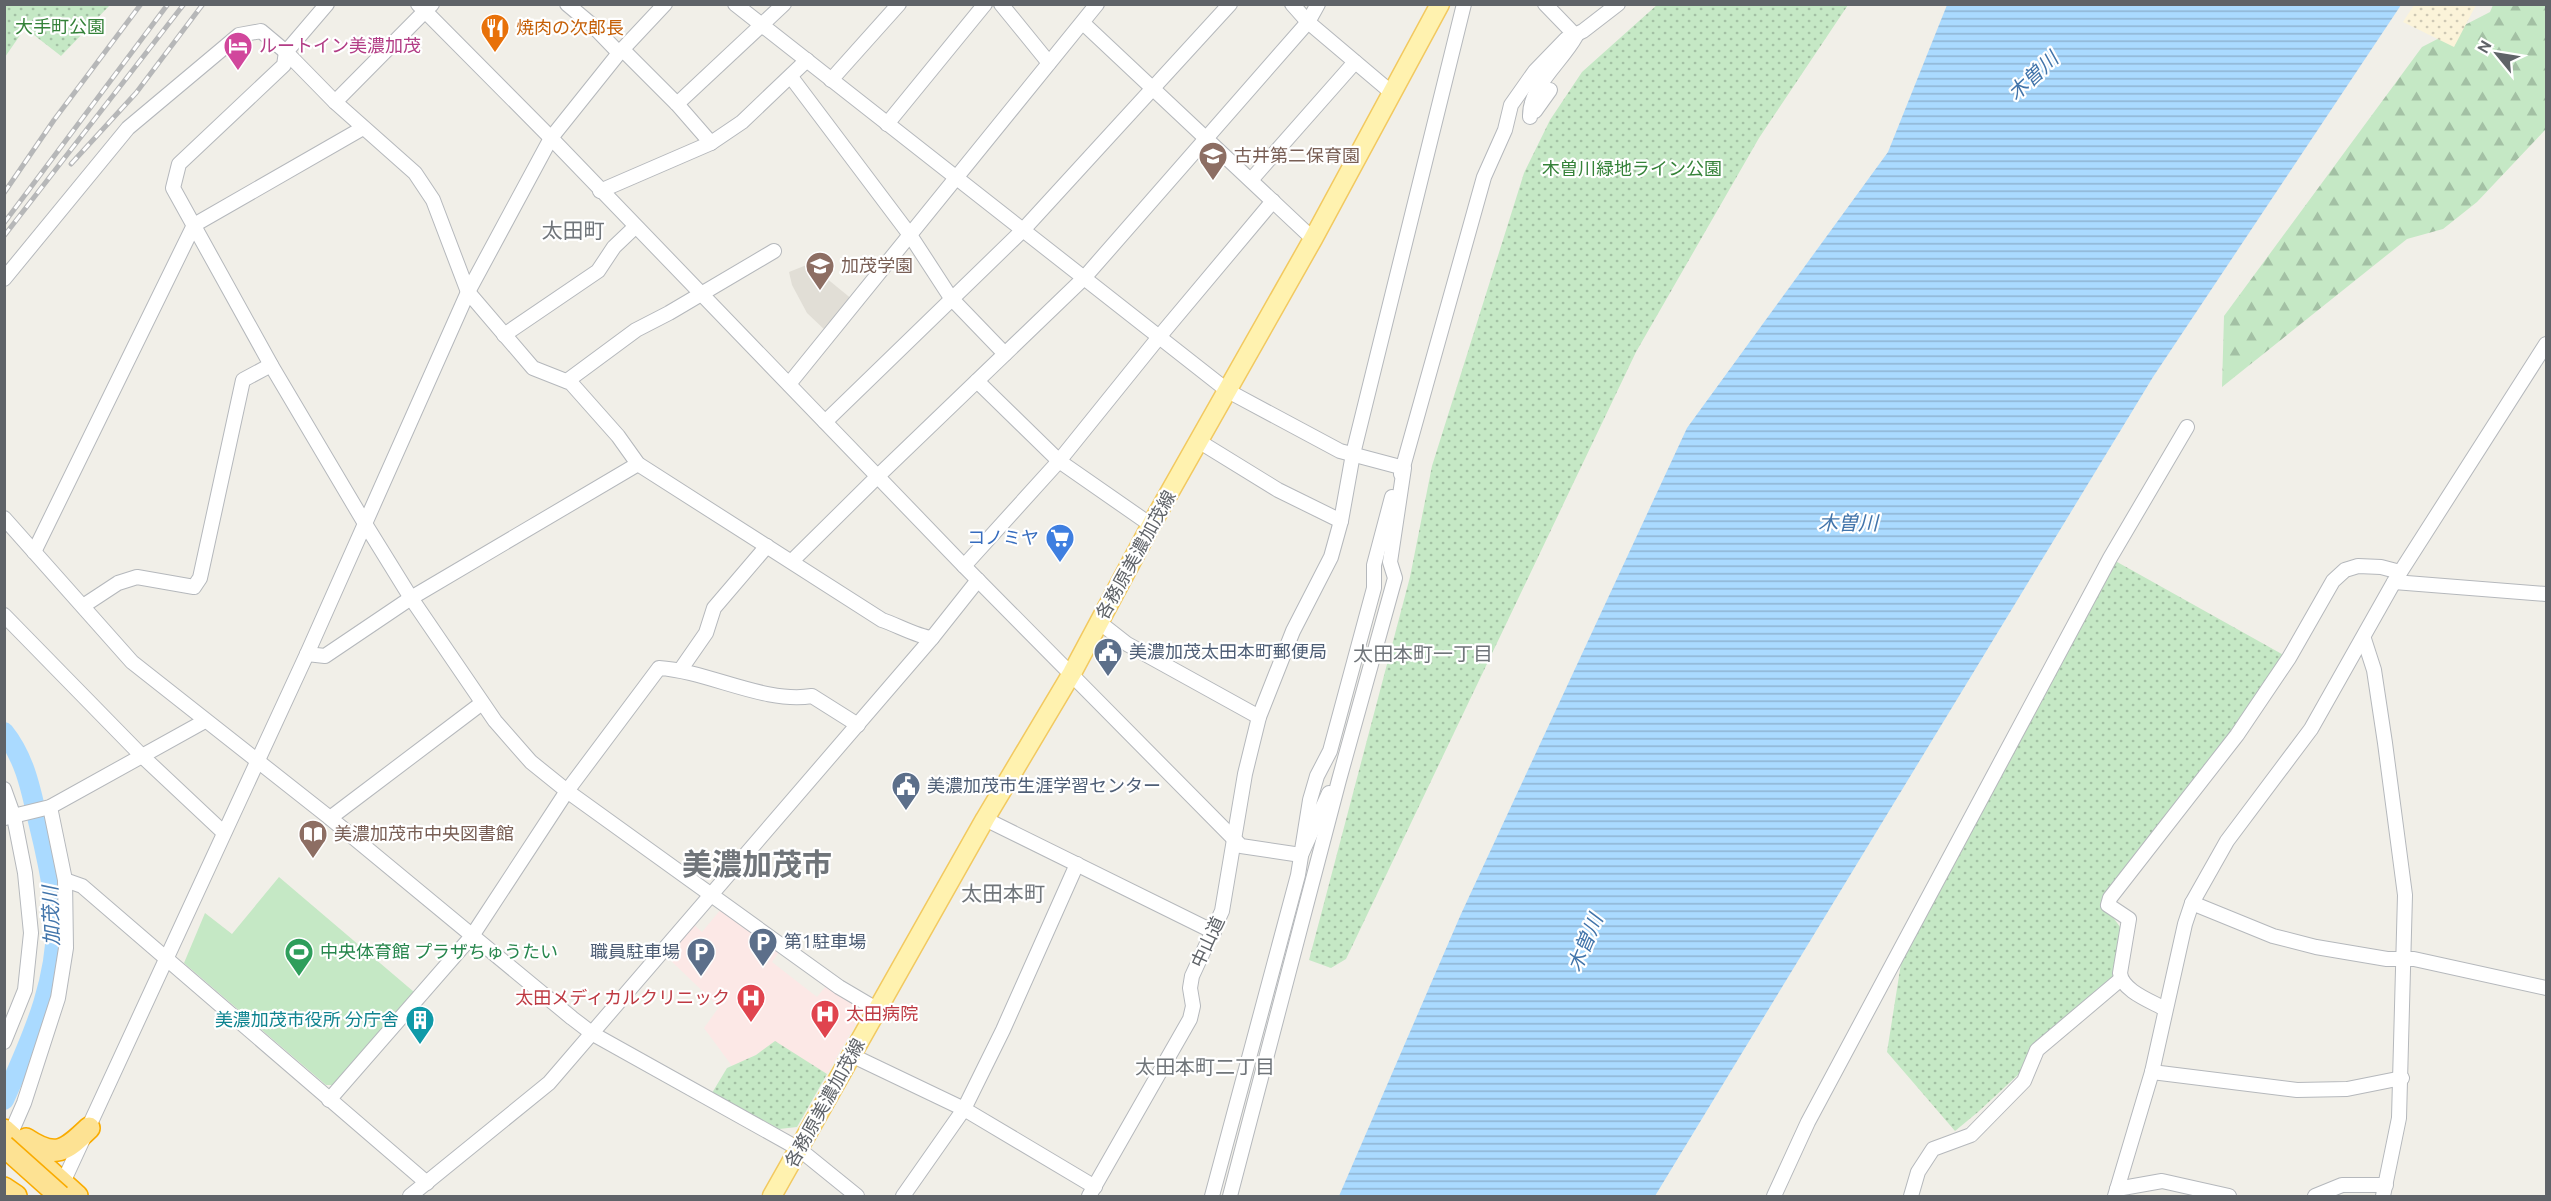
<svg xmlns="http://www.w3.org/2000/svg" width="2551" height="1201" viewBox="0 0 2551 1201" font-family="Ubuntu,'Noto Sans JP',sans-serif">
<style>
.education{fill:#e1ded6}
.medical{fill:#fce8e6}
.forest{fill:url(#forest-firs)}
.sand{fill:url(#sand-dots)}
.park{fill:url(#park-dots)}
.garden{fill:#c5e8c5}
.water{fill:url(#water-rules)}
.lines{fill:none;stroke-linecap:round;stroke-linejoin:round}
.river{stroke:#aadaff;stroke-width:20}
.minor-casing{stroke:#b5b8bc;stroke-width:16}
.major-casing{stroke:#f2c960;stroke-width:21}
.highway-casing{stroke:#f9ab00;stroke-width:24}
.minor{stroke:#fff;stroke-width:14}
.major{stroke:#fff2af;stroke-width:18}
.highway{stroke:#fde293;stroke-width:21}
.rail-casing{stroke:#b6b7b8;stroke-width:5}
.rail{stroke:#fff;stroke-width:3;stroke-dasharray:9;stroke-linecap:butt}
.highway-bridge-casing{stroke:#f9ab00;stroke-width:24;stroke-linecap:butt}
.highway-bridge{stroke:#fde293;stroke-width:21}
.labels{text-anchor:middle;stroke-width:4.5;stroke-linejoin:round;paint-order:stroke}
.park-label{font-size:18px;fill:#348238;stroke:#fff}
.food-label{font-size:18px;fill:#c56008;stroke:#fff;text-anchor:start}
.hotel-label{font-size:18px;fill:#b23c85;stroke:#fff;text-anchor:start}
.education-label{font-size:18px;fill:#785e54;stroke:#fff;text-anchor:start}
.shop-label{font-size:18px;fill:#366cbe;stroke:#fff;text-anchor:end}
.street-label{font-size:18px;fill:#5f6368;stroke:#fff}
.service-label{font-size:18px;fill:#4e5e75;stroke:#fff;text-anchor:start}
.leisure-label{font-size:18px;fill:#27864d;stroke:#fff;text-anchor:start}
.health-label{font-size:18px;fill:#be3a42;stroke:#fff;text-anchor:end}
.culture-label{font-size:18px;fill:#0d838f;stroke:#fff;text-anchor:end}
.water-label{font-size:20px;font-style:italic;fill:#4174aa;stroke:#fff}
.neighbourhood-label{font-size:20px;fill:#70757a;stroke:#fff}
.quarter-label{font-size:21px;fill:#70757a;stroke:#fff}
.town-label{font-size:30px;font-weight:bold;fill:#70757a;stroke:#fff}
</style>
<defs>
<pattern id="forest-firs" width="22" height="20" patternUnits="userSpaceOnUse" patternTransform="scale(1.5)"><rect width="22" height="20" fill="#c5e8c5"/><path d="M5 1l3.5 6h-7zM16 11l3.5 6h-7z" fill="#a3c0a4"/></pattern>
<pattern id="sand-dots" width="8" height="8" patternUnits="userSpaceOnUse" patternTransform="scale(1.5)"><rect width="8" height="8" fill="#fbf3d9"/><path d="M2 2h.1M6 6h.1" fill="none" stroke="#cec8b4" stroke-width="1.8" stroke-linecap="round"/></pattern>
<pattern id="park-dots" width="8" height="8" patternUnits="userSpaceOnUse" patternTransform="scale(1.5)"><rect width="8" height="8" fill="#c5e8c5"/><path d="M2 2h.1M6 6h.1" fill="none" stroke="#a3c0a4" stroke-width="1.8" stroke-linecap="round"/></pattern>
<pattern id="water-rules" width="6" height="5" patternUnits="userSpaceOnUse" patternTransform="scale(1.5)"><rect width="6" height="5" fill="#aadaff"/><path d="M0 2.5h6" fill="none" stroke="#8eb4d2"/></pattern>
</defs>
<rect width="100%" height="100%" fill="#f1efe8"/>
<path class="education" d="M809,264L853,300L826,331L807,313L792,285L789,272Z"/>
<path class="medical" d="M722,908L779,952L772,962L817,997L826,986L865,1008L827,1074L775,1042L756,1055L732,1066L704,1028L719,1007L665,955L693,924L702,932Z"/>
<path class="forest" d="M2493,5H2546V129L2477,202L2443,229L2407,239L2222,387L2224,316L2422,47L2490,12Z"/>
<path class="sand" d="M2414,5V4L2476,5L2454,47L2403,22Z"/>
<g class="park">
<path d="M5,4H110V5L61,56L25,28L5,57Z"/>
<path d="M1658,4L1848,5L1759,138L1636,352L1346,959L1331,968L1309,960L1410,577L1432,466L1524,173L1550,120L1582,72Z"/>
<path d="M2110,558L2289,658L2103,903L2120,927L2121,979L1978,1112L1955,1131L1887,1052L1905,938Z"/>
<path d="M775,1041L827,1074L797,1127L779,1129L712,1093L727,1068L756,1055Z"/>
</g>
<path class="garden" d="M279,877L414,992L334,1085H326L184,963L205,913L232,934Z"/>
<path class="water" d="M1947,5H2401L2153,377L1655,1196H1339L1461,914L1687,428L1888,152Z"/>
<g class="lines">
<path class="river" d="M4,732C25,758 31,790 38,821C45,849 51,878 55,906C62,974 31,1040 4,1100"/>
<g class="minor-casing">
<g id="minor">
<path d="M418,4L551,138L964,566L1241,846L1301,855L1329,793"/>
<path d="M567,4L592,25L619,53"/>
<path d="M735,4L1228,391L1340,451L1404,468L1390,562L1395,578L1339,780L1230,1196"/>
<path d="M1001,4L1049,63"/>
<path d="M1292,4L1308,22L1392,93"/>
<path d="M1083,23L1313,239"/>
<path d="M623,50L677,104L711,143"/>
<path d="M286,52L284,65L179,164L173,188L271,365L364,522L411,598L495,721L531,762L567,791L839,987L878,1010"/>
<path d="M286,52L335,102L415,173L433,200L468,292L533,368L571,383L618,436L638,464L882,620C897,625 918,637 932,638"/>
<path d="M791,77L910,235L951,298L1005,354"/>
<path d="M831,80L899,4"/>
<path d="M335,102L432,4"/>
<path d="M677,104L784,4"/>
<path d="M1535,111L1550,90"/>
<path d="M1530,117C1529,86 1562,62 1576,36L1545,4"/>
<path d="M887,124L985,4"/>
<path d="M1251,180L1355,62"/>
<path d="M600,191L711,143L742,122L807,60"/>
<path d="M4,279L128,128L239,35L261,31L286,52L327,4"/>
<path d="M504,335L598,271L614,247L635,227"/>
<path d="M567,381L636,330L669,313L774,251"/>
<path d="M977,381L1059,461L1151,525"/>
<path d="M789,384L1097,4"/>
<path d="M825,422L1023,230L1230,4"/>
<path d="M1200,442L1278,490L1341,521"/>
<path d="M1401,474L1484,177L1505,130L1511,105L1535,71L1566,39L1583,31L1618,4"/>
<path d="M4,518L132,662L330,818L572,1018L593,1034L799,1149L857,1196"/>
<path d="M34,552L194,225L363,128"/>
<path d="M792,561L878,476L1084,278L1308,22L1318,4"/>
<path d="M964,566L1059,461L1159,337L1273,201"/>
<path d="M2394,582L2546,594"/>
<path d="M83,606L118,583L137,577L194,587L200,578L243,380L271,365"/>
<path d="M4,615L141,755L223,832"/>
<path d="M1099,622L1127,644L1259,717"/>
<path d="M2364,639L2374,670L2385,743L2405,895L2399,1118L2383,1196"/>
<path d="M307,654L325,656L411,598L638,464"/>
<path d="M681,669L706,633L714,608L767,546"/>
<path d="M4,789L14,817L25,873L31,933L25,990L4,1042"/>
<path d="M5,818L50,807L205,721"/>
<path d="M330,818L482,703"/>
<path d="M985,819L1214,932"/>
<path d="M65,880L82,886L427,1183"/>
<path d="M2192,903L2273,936L2316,947L2387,959H2414L2546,988"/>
<path d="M2165,1009C2151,1001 2122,991 2120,973L2129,919L2108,905L2110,898L2237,735L2289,658L2333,581L2345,570L2358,566L2381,567L2400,572"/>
<path d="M851,1055L964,1109L1095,1187"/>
<path d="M2152,1072L2297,1090L2347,1089L2402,1078"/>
<path d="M329,1100L472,936L567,791L659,668C708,671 765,704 812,696L858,725"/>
<path d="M7,1142L24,1103L58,998L66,948L65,880L50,807"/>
<path d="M60,1189L307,654L468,292L551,138L619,53L665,4"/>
<path d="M2117,1189L2162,1181L2229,1196"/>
<path d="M410,1196L549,1083L932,638L978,580"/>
<path d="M903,1196L964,1109L1003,1030L1077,864"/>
<path d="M1089,1196L1190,1019L1193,1006L1190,988L1192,976L1222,911L1245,774L1259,717L1293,631L1331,557L1341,521L1353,454L1464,4"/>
<path d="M1212,1196L1298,875L1310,800L1317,776L1330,751L1374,588V565L1392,497"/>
<path d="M1774,1196L1808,1122L2110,558L2187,427"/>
<path d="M1911,1196L1918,1172L1933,1149L1971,1135L2024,1081L2037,1050L2121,979"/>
<path d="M2115,1196L2152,1072L2185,924L2192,903L2227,841L2311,729L2394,582L2546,344"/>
<path d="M2315,1196L2342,1185H2386"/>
</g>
</g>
<g class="major-casing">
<path id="major" d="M772,1196L985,819L1072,673L1151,525L1313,239L1440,4"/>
</g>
<g class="highway-casing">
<g id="highway">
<path d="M4,1130L77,1196"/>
<path d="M26,1139C56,1159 65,1151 89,1128"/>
<path d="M4,1188L16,1196"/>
</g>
</g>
<use href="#minor" class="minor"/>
<use href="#major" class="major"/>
<use href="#highway" class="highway"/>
<g class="rail-casing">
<g id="rail">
<path d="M71,164L136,93L203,4"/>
<path d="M4,193L54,120L141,4"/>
<path d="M4,223L168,4"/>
<path d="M4,236L184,4"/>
</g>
</g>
<use href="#rail" class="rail"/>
<g class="highway-bridge-casing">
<path id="highway-bridge" d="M4,1146L60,1196"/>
</g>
<use href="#highway-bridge" class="highway-bridge"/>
</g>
<defs>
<g id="restaurant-pin" transform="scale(1.5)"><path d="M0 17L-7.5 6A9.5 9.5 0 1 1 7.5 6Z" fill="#e8710a" stroke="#fff"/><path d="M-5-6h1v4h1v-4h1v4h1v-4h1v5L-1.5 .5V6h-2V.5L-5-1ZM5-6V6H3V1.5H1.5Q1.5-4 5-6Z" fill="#fff"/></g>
<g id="hotel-pin" transform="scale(1.5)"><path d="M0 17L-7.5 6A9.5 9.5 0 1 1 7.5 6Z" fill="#d1479c" stroke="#fff"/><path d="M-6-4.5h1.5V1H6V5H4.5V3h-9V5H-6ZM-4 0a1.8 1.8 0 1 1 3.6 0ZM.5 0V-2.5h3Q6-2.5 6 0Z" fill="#fff"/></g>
<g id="school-pin" transform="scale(1.5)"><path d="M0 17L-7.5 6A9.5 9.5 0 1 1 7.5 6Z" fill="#8d6e63" stroke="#fff"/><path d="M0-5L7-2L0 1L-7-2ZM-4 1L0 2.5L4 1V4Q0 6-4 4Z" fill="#fff"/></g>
<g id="supermarket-pin" transform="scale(1.5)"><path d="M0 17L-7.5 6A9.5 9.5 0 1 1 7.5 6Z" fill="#3f7fe0" stroke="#fff"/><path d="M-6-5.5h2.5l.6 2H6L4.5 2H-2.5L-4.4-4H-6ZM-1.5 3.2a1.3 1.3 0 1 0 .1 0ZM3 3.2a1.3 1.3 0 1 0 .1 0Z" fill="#fff"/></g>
<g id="civic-pin" transform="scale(1.5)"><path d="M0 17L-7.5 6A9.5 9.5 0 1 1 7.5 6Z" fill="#5c6f8a" stroke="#fff"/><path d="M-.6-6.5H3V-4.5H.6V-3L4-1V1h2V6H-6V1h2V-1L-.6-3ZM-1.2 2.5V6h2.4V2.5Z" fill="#fff"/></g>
<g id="library-pin" transform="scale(1.5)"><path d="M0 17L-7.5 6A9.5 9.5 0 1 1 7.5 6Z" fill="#8d6e63" stroke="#fff"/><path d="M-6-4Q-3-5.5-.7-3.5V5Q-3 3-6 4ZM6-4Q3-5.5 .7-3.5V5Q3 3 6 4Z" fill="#fff"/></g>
<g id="parking-pin" transform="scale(1.5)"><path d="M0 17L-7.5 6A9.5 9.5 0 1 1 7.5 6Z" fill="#5c6f8a" stroke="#fff"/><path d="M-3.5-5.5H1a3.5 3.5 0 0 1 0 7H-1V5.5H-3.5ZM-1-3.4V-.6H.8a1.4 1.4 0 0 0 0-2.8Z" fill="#fff"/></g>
<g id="stadium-pin" transform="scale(1.5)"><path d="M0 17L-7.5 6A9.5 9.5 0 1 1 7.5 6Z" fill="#2e9e5b" stroke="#fff"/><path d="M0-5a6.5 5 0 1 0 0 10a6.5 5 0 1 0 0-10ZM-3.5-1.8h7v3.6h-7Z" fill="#fff"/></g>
<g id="hospital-pin" transform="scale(1.5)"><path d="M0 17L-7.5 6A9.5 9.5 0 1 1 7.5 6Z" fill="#e0444e" stroke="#fff"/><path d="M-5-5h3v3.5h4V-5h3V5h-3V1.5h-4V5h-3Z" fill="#fff"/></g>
<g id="building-pin" transform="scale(1.5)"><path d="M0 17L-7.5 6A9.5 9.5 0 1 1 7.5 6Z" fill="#0f9aa8" stroke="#fff"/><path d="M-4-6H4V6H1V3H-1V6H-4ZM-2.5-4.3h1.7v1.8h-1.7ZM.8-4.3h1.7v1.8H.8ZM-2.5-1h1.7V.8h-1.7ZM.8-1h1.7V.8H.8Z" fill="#fff"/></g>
</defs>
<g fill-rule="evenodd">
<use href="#restaurant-pin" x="495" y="28"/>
<use href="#hotel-pin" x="238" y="46"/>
<use href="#school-pin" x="1213" y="156"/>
<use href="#school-pin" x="820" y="266"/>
<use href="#supermarket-pin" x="1060" y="538"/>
<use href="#civic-pin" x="1108" y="652"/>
<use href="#civic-pin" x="906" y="786"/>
<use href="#library-pin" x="313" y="834"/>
<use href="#parking-pin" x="763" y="942"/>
<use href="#stadium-pin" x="299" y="952"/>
<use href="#parking-pin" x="701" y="952"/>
<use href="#hospital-pin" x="751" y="998"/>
<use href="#hospital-pin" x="825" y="1014"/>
<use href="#building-pin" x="420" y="1020"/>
</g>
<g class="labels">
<g class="park-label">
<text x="60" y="33">大手町公園</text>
<text x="1632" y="175">木曽川緑地ライン公園</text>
</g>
<g class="food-label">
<text x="516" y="34">焼肉の次郎長</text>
</g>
<g class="hotel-label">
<text x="259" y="52">ルートイン美濃加茂</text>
</g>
<g class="education-label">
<text x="1234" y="162">古井第二保育園</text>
<text x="841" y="272">加茂学園</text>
<text x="334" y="840">美濃加茂市中央図書館</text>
</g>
<g class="shop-label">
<text x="1039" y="544">コノミヤ</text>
</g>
<g class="street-label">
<text transform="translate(1136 555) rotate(-61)" y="6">各務原美濃加茂線</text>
<text transform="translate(1208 942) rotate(-65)" y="6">中山道</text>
<text transform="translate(825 1103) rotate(-61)" y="6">各務原美濃加茂線</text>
</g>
<g class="service-label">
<text x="1129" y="658">美濃加茂太田本町郵便局</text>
<text x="927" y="792">美濃加茂市生涯学習センター</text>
<text x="784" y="948">第1駐車場</text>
<text x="680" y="958" text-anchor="end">職員駐車場</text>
</g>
<g class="leisure-label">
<text x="320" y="958">中央体育館 プラザちゅうたい</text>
</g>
<g class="health-label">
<text x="730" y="1004">太田メディカルクリニック</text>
<text x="846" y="1020" text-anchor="start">太田病院</text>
</g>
<g class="culture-label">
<text x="399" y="1026">美濃加茂市役所 分庁舎</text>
</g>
<g class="water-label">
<text transform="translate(2033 76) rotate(-43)" y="7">木曽川</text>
<text x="1848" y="530">木曽川</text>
<text transform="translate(51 916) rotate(-92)" y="7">加茂川</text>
<text transform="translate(1585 943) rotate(-67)" y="7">木曽川</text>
</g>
<g class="neighbourhood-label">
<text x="1423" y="661">太田本町一丁目</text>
<text x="1205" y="1074">太田本町二丁目</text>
</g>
<g class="quarter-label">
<text x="573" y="238">太田町</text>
<text x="1003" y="901">太田本町</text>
</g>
<g class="town-label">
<text x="757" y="875">美濃加茂市</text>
</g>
</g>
<rect width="2551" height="1201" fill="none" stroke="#5f6368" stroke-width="12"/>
<g transform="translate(2497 54) rotate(300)" stroke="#ffffff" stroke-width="4.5" paint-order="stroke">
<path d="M0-4.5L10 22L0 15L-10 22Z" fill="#5f6368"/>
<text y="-9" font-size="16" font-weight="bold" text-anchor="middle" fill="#5f6368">N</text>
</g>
</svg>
